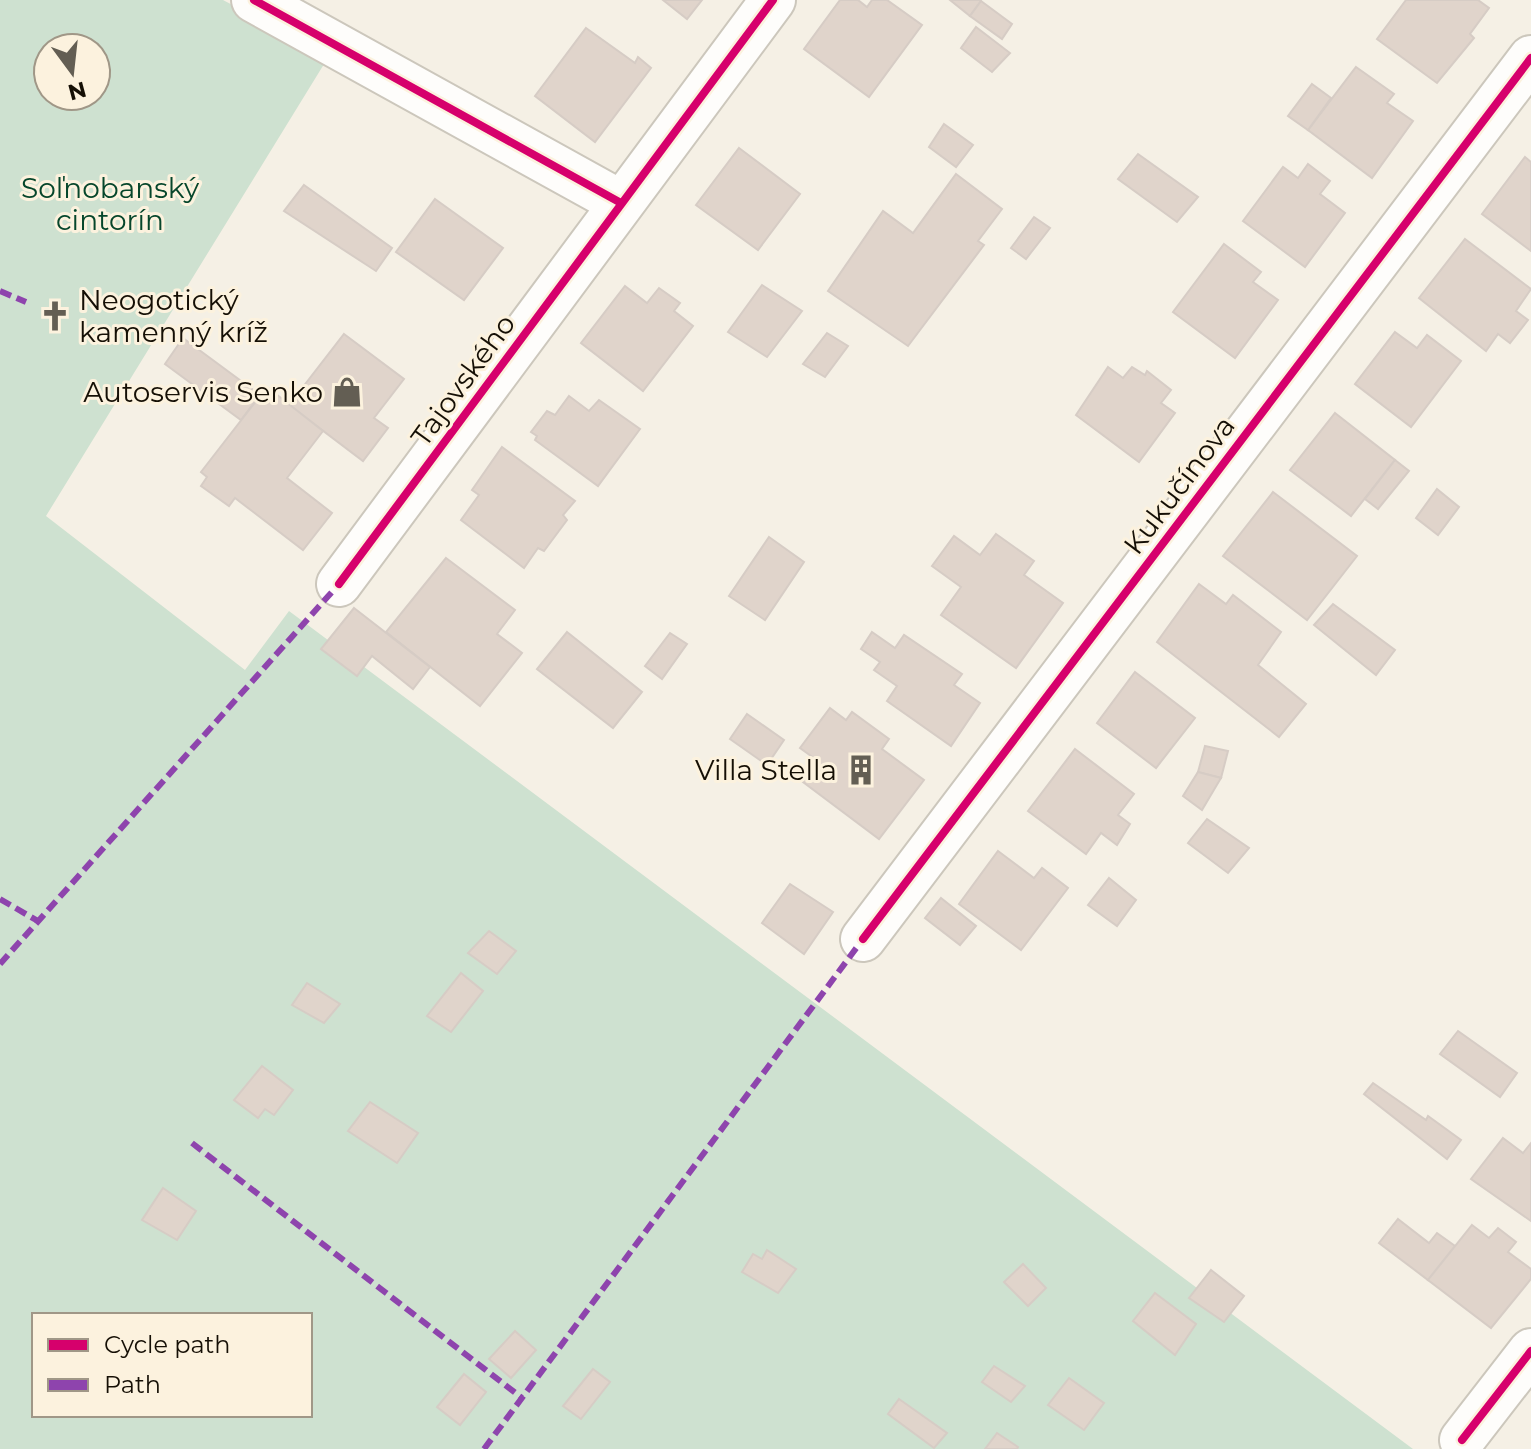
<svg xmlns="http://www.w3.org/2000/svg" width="1531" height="1449" viewBox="0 0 1531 1449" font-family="Montserrat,sans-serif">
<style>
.green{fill:#cee1d0;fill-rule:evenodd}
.building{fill:#e0d4cb;stroke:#d6ccc5;stroke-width:2}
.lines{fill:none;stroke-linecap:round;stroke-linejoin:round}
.street-casing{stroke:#ccc7bc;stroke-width:48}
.street{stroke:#fefdfb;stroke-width:44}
.quiet{stroke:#8e44ad;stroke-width:6;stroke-dasharray:12 6;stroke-linecap:butt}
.cycleway-casing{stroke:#fcf2de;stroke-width:13}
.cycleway{stroke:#d6006c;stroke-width:8}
.labels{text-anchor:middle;stroke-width:6;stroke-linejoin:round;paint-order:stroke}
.park-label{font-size:28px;fill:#06462b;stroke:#fcf2de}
.poi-label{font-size:28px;fill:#150f05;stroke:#fcf2de;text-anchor:end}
.street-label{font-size:28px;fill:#150f05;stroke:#fcf2de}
</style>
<rect width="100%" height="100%" fill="#f5f0e5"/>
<path class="green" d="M0,0H223L329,56L46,516L245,670L289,611L1413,1449H0ZM48,48H96V96H48ZM34,1315H310V1415H34Z"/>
<g class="building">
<path d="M663,0H702L687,19Z"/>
<path d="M840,0H858L867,7L872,0H887L922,25L869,97L804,49Z"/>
<path d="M950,0H980L981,1L970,16Z"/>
<path d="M1406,0H1478L1489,8L1470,34L1474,38L1437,83L1377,39Z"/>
<path d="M981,1L1012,24L1002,39L970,16Z"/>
<path d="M976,27L1010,53L992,72L961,48Z"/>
<path d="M586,28L635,63L638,57L651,68L595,142L535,96Z"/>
<path d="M1356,67L1394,94L1387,103L1413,121L1372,178L1308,130Z"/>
<path d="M1312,84L1331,98L1308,130L1288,116Z"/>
<path d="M944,124L973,145L956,167L929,147Z"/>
<path d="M739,148L800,194L758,250L696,205Z"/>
<path d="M1138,154L1198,197L1177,222L1118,179Z"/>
<path d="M1525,157L1531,162V251L1482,214Z"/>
<path d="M1308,164L1330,181L1320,194L1345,213L1305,267L1243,221L1283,167L1298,178Z"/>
<path d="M956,174L1002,209L978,241L984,245L908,346L828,291L883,211L913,233Z"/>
<path d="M304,185L392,248L376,271L284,211Z"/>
<path d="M435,199L503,248L464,300L396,252Z"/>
<path d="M1034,217L1050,228L1026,259L1011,248Z"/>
<path d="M1465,239L1531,289L1516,311L1528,320L1510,343L1498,334L1486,351L1419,298Z"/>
<path d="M1224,244L1261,272L1253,282L1278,300L1235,358L1173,312Z"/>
<path d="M762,285L802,311L767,357L728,332Z"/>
<path d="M625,286L647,303L659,288L680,303L674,311L693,326L643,391L581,343Z"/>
<path d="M1395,332L1417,348L1427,335L1461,361L1411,427L1355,384Z"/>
<path d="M827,333L848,346L825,377L803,364Z"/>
<path d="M344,334L404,379L374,418L388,428L363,461L289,405Z"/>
<path d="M183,338L260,395L241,420L165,364Z"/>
<path d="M1108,367L1123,378L1132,367L1145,375L1147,371L1171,390L1161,403L1175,413L1139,462L1076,415Z"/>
<path d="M267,387L323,431L287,478L332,513L303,550L235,498L229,506L201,486L207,477L201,472Z"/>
<path d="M569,396L589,411L599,400L640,429L598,486L535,440L537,436L531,432L547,411L555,415Z"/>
<path d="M1335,413L1395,460L1351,516L1290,470Z"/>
<path d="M502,447L575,501L563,515L567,520L544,551L538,548L524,568L461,520L479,495L472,490Z"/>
<path d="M1395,460L1409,471L1378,509L1365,499Z"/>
<path d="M1437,489L1459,507L1438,535L1416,518Z"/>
<path d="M1273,492L1357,556L1307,620L1223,556Z"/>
<path d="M996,534L1034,561L1024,575L1063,603L1016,668L941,615L961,587L932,566L954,536L980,555Z"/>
<path d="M769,537L804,562L765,620L729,596Z"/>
<path d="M446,558L515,610L497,634L522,653L480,706L386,632Z"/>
<path d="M1199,584L1226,604L1233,595L1281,632L1258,665L1306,704L1279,737L1157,642Z"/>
<path d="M1333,604L1395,650L1376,675L1314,625Z"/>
<path d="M354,608L430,667L413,689L372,656L357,676L321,649Z"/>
<path d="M567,632L642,692L613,728L537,669Z"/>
<path d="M872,632L895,648L904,635L962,674L954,685L980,703L951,746L887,701L897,686L874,670L880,662L861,649Z"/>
<path d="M670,633L687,644L662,679L645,666Z"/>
<path d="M1135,672L1195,718L1156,768L1097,723Z"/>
<path d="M830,708L846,720L852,712L889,739L882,749L924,780L879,839L803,782L818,761L800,748Z"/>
<path d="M747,714L784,740L767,765L730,739Z"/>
<path d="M1205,746L1228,751L1221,778L1198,772Z"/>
<path d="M1075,749L1134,794L1118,815L1130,824L1117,845L1101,833L1086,854L1028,811Z"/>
<path d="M1198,772L1221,778L1202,810L1183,796Z"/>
<path d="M1207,819L1249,848L1228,873L1188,843Z"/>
<path d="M998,851L1034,878L1042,868L1068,888L1021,950L959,904Z"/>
<path d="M1109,878L1136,900L1117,926L1088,905Z"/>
<path d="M790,884L833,912L804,954L762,923Z"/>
<path d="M941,898L976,926L960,945L925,918Z"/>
<path d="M489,931L516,951L497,974L468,953Z"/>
<path d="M461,973L483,991L451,1032L427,1016Z"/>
<path d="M307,983L340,1004L324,1023L292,1005Z"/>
<path d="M1458,1031L1517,1073L1500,1097L1440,1054Z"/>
<path d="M262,1066L293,1090L274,1115L265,1109L258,1118L234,1100Z"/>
<path d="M1373,1083L1426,1120L1428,1116L1461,1140L1447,1159L1364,1094Z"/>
<path d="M370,1102L418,1133L397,1163L348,1131Z"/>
<path d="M1503,1138L1523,1153L1531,1143V1221L1471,1179Z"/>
<path d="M163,1188L196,1211L177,1240L142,1220Z"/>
<path d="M1398,1219L1429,1243L1437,1233L1455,1246L1428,1280L1379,1243Z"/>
<path d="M1472,1225L1489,1238L1498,1228L1516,1242L1508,1252L1531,1269V1279L1491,1328L1428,1280Z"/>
<path d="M767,1250L796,1269L778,1293L742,1272L753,1254L762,1259Z"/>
<path d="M1023,1264L1046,1288L1028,1306L1004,1282Z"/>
<path d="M1211,1270L1244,1296L1224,1322L1189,1298Z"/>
<path d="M1155,1293L1196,1324L1175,1355L1133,1321Z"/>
<path d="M515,1331L536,1350L511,1378L489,1359Z"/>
<path d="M994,1366L1025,1386L1011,1402L982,1382Z"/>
<path d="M593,1369L610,1382L581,1419L563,1406Z"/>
<path d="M464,1374L486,1392L460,1425L437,1407Z"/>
<path d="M1069,1378L1104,1403L1084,1430L1048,1405Z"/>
<path d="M899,1399L947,1433L934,1448L888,1414Z"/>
<path d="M997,1433L1018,1447L1017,1449H985Z"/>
</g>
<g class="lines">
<g class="street-casing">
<g id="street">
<path d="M254,0L621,203"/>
<path d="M339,584L773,0"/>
<path d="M863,939L1531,58"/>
<path d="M1462,1440L1531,1351"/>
</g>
</g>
<use href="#street" class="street"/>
<g class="quiet">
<path d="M0,291L26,302"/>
<path d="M0,899L38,921"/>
<path d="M0,964L339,584"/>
<path d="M192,1143L522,1398"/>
<path d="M484,1449L863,939"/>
</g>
<g class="cycleway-casing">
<g id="cycleway">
<path d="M254,0L621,203"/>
<path d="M339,584L773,0"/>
<path d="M863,939L1531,58"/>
<path d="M1462,1440L1531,1351"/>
</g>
</g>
<use href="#cycleway" class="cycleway"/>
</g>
<defs>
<g id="church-bare" transform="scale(2.4)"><path d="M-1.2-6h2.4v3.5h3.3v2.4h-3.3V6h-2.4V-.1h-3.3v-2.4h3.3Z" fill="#635e53" stroke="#fcf2de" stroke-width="2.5" paint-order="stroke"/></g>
<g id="shop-bare" transform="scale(2.4)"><path d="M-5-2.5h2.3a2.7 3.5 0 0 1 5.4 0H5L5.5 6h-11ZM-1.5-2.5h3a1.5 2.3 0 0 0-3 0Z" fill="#635e53" stroke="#fcf2de" stroke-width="2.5" paint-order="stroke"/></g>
<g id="building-bare" transform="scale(2.4)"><path d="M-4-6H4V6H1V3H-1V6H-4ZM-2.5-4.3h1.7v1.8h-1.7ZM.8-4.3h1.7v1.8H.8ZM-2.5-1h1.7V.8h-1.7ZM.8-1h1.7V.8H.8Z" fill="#635e53" stroke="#fcf2de" stroke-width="2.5" paint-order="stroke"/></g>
</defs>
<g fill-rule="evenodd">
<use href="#church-bare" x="55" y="316"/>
<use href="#shop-bare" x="347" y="392"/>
<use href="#building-bare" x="861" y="770"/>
</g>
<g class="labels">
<g class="park-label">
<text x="110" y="198">Soľnobanský<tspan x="110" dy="32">cintorín</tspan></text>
</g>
<g class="poi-label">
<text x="79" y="310" text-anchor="start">Neogotický<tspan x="79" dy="32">kamenný kríž</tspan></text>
<text x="323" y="402">Autoservis Senko</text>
<text x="837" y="780">Villa Stella</text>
</g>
<g class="street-label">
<text transform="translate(463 380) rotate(-54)" y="10">Tajovského</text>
<text transform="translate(1179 485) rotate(-53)" y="10">Kukučínova</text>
</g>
</g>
<rect x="32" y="1313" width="280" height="104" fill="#fcf2de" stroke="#a09787" stroke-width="2"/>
<rect x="48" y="1339" width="40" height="12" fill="#d6006c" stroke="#a09787" stroke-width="2"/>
<text x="104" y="1353" font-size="24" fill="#150f05">Cycle path</text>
<rect x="48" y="1379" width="40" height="12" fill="#8e44ad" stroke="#a09787" stroke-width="2"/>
<text x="104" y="1393" font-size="24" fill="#150f05">Path</text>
<g transform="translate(72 72) rotate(165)"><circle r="38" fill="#fcf2de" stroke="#a09787" stroke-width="2"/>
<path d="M0-6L14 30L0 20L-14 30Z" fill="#635e53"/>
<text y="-12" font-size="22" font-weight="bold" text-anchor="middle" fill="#150f05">N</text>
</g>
</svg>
